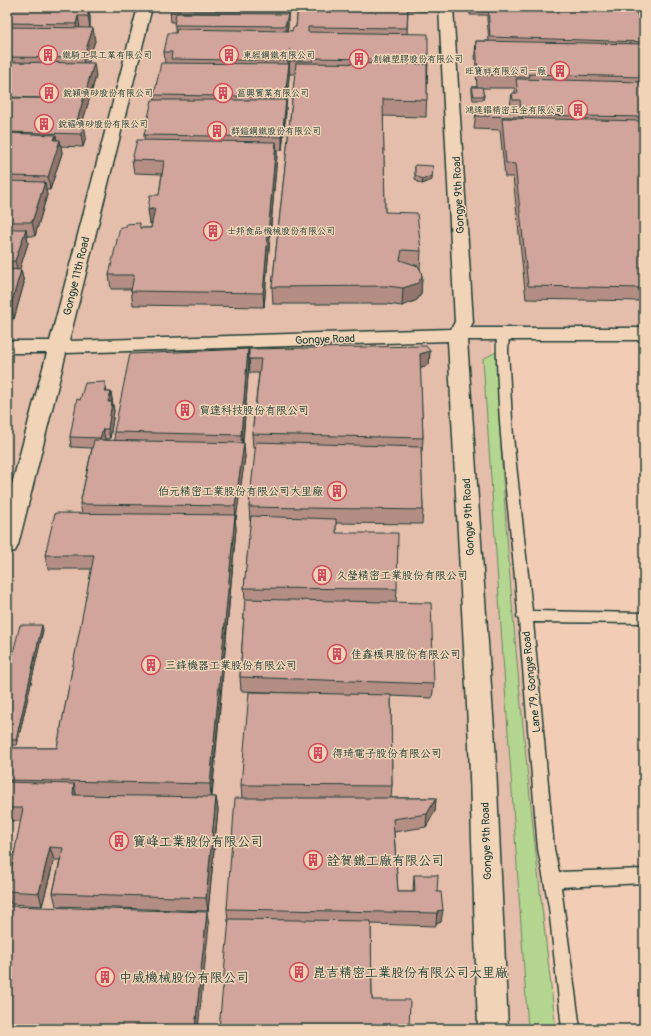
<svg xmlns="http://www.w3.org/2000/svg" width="651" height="1036" viewBox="0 0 651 1036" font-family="Pangolin,'LXGW WenKai TC',sans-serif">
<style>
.built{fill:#e4bdab}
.green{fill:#b5d690;stroke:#6a8a62}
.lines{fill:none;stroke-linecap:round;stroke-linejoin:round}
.service-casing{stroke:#1f3d34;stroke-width:3}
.minor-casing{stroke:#1f3d34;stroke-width:3}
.service{fill:#f1d4b8;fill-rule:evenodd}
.minor{fill:#f1d4b8;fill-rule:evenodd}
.wall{fill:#b48e85;stroke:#1f3d34}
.shaded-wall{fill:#92746c;stroke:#1f3d34}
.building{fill:#d1a59b;stroke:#1f3d34}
.labels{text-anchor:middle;stroke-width:3;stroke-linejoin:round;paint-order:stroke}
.far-poi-label{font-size:9px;fill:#1f3d34;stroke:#f1d4b8;text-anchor:start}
.street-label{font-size:11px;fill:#1f3d34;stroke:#f1d4b8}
.poi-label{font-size:11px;fill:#1f3d34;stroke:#f1d4b8;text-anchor:start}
.near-poi-label{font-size:13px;fill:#1f3d34;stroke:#f1d4b8;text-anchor:start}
</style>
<rect width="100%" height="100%" fill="#f2ccb5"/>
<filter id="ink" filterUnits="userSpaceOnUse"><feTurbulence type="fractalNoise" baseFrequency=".025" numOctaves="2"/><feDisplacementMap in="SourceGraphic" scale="8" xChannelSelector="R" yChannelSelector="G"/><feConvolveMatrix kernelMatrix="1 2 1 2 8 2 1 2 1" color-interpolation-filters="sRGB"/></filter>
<g filter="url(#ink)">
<path class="built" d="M7,7H644V335L491,332L556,1029H7Z"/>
<path class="green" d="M496,352C506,578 529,804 556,1029H528L483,359Z"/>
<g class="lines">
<g class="service-casing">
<path id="service" d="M503,329L509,333L508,351L513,437L532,611L644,613V623L533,622L554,849L559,872L644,869V883L561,887L580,1029H562L549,907L538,849L519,620L517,616L518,613C513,544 503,475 499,406C498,382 496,357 497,333Z"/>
</g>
<g class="minor-casing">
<path id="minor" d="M138,7H152L69,341L451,329L455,322L439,7H453L473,322L470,328H644V340H467L495,744L508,1029H478L469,744L448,341L66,353L18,545L15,551L7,553V503L47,353H7V341H50Z"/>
</g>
<use href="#service" class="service"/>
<use href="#minor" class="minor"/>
</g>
<g class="wall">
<path d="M7,7H88L90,17V28L95,41L87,63L96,76L82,124L86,137L83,147L61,146L62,153L50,190H46L47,195L35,236H27L28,243L19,270H21L24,283L14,319H7Z"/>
<path d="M171,7H290H289V11L288,16V26L287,31H292L296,27L298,7H426V11L408,10L407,34L428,60L426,117L383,116L385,212L421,251L420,268L422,276L421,294L417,300L402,306L387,304H273L272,287L295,74H289V67V77L286,106V114L282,150H277V155L264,307L133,305L131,289H111L109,275L141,228H151L152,223L150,224L159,195L162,174L134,173L132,160L144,140V135L155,100L154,95L165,63L164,52L175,33V22H171L170,10Z"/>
<path d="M470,7H644V32L642,33L644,42L643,44H644V301L526,299L513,177H505L500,130L474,129L476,111L512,112L510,106L512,93H515V90L514,88H482L484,96L483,100H473L472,92V87H477L475,53L476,41H489L487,19V15H470Z"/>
<path d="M415,165L432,180L422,184L418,182L415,179Z"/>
<path d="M248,349L249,363L243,443L245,457L235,520L236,529L212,797H216L218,810L208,911L56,906L53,893L60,860H54L42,906L11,904L7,893V889L21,821H7V748H57L92,569H48L45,555L82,513L80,504L92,448L71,447L70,437L80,400L107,392H111L114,411L110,439H105L104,440L115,441L114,432Z"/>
<path d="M430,351L429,365L420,367L423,438L422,452H421L423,510L422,524L336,523V533L397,589L396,602L434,684L432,698L391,696L392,786L391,798H436L435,811L426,827L394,832L398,892H413L414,875L437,892L441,922L436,924V926L371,924L372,1000L409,1029L228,922L227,909L242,798L241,785L318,694L241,691L240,677L245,599L244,588L251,521H250L249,507L256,448H253L252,434L259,373H250L249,359Z"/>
<path d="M43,630L17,745H7V677Z"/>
</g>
<g class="shaded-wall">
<path d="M88,7L90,17V28L88,16Z"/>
<path d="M287,7H289V11L288,16V26L286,39V10Z"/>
<path d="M78,16L80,29L78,37L76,24Z"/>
<path d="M93,28L95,41L85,71L83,58Z"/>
<path d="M290,49L289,77L282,150V137L285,104V97L288,68V61Z"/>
<path d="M94,63L96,76L79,134L76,124Z"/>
<path d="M84,124L86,137L83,147L81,134Z"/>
<path d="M56,135L58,146L60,140L62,153L50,190L48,177L54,140Z"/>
<path d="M276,142L277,155L264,307L263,293Z"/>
<path d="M433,166L432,180L422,184L423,179Z"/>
<path d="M45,182L47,195L35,236L32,222Z"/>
<path d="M155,208L157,222L150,224L148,210Z"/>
<path d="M26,229L28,243L18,275L15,261Z"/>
<path d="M21,270L24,283L14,319L11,305Z"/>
<path d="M422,276L421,294L417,300L402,306L403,288Z"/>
<path d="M248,349L249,363L242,449L241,435Z"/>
<path d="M430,351L429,365L419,368L420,354Z"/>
<path d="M105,382L107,392H105Z"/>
<path d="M111,392L112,401L108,402Z"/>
<path d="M112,402L114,411L110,439L108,429Z"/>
<path d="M7,422L9,432L7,442Z"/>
<path d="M103,429L105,439L101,448L100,438Z"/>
<path d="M244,443L245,457L236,520L235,506Z"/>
<path d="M235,515L236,529L211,798L210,784Z"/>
<path d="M42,625L43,630L17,745L16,740Z"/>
<path d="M74,784L77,798L73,795Z"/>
<path d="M216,797L218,810L208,911L206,898Z"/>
<path d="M436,798L435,811L426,827L427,814Z"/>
<path d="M50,847L54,860L42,906L39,893Z"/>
<path d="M443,910L441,922L436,924L437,911Z"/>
<path d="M207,912L209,925L198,1029H195Z"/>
</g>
<g class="building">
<path d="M7,7H88V16H78L76,24L7,23Z"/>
<path d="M171,7H287L286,10H170Z"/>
<path d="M298,7H408L407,28L308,27V32L428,34V60L313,58V61H289L290,49L288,61L171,59L172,52H164L168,33H176L177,29L292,31L293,27H296Z"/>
<path d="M488,7H525L635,9L640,22L644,42L490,37Z"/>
<path d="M640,7H644V18Z"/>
<path d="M176,13L288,14L285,26L174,25Z"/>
<path d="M7,27L93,28L83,58L7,57Z"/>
<path d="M476,41L644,44V77L529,74L530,77H516L515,75H478Z"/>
<path d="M7,62L94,63L76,124H84L81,134L7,132V98H41L7,97Z"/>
<path d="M161,63L289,64L285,97L154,95Z"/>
<path d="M296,63L427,64V100L383,99L385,212L417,213L421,251L402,250L400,260L418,266L421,271L422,276L418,283L403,288L387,286L272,287Z"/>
<path d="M516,79L644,82V117L523,115V117L476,116V111L521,112L520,100H513L512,93H518Z"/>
<path d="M472,87H482L484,96H474Z"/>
<path d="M152,100H286L282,137L144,135Z"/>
<path d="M502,118L644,121V288L528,286L515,164L506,163Z"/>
<path d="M7,133L56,135L54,140H60L48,177L7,176Z"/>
<path d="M137,140L276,142L263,293L131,291L134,275H109L120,227H126V224L140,223V228H151L155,208L148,210L150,195H159L164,161L132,160Z"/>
<path d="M415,165L433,166L432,176L423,179L418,177L415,174Z"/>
<path d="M7,181L45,182L32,222H7Z"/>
<path d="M7,229H26L15,261H7Z"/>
<path d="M7,269L21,270L11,305H7Z"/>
<path d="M426,346L430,351L420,354L423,438L252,434L261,359H249V349Z"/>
<path d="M248,349L241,435L114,432L130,354Z"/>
<path d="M105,382V392H111L108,402H112L108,429H103L100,438L70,437L77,399L80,400L85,383Z"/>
<path d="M94,440L244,443L235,506L80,504Z"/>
<path d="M256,442L421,447L423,510L249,507Z"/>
<path d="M55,513L235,515L210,784L7,780V748H57L94,555H45Z"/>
<path d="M251,516L336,519V533H398L397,589L244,588Z"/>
<path d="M245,599L431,603L434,684L240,677Z"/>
<path d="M20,625H42L16,740H7V677Z"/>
<path d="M249,692L391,695L392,786L241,785Z"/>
<path d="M7,782L74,784L73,795L216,797L206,898L53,893L63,848L50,847L39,893L7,891L23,808H7Z"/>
<path d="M235,798H436L427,814L393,819L398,892H415L414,875H438L437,892H441L443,910L437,911L438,913L227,909Z"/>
<path d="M7,906L207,912L195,1029H7Z"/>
<path d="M229,919L371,921L372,1000H410L409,1029H219Z"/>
</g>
</g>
<defs>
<g id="building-ring" transform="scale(1)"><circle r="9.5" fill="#f1d4b8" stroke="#d1495b" stroke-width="1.5"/><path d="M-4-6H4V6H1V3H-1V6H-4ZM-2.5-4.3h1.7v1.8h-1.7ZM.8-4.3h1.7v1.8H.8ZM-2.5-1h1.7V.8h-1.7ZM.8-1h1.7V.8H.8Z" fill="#d1495b"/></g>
</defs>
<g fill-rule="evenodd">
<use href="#building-ring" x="48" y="55"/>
<use href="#building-ring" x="229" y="55"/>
<use href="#building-ring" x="359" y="59"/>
<use href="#building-ring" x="560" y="71"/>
<use href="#building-ring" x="49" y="93"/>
<use href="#building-ring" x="223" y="93"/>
<use href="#building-ring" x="578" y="110"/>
<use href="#building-ring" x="44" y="124"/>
<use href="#building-ring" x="217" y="131"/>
<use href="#building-ring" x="213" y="231"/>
<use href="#building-ring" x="185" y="410"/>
<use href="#building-ring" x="337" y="491"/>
<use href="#building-ring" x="322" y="575"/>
<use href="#building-ring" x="337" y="654"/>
<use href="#building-ring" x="151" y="665"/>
<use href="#building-ring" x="318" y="753"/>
<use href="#building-ring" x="119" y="841"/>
<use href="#building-ring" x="313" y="860"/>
<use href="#building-ring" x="299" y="972"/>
<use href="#building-ring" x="105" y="977"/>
</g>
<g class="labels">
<g class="far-poi-label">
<text x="62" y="58">鐵騎工具工業有限公司</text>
<text x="243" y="58">東經鋼鐵有限公司</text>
<text x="373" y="62">創維塑膠股份有限公司</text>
<text x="546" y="74" text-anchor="end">旺寶祥有限公司一廠</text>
<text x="63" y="96">銳穎噴砂股份有限公司</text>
<text x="237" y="96">菖興實業有限公司</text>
<text x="564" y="113" text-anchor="end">鴻達錩精密五金有限公司</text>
<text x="58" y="127">銳福噴砂股份有限公司</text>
<text x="231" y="134">群鎰鋼鐵股份有限公司</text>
<text x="227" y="234">士邦食品機械股份有限公司</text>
</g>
<g class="street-label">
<text transform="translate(458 195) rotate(-93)" y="4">Gongye 9th Road</text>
<text transform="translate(76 276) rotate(-76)" y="4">Gongye 11th Road</text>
<text transform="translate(325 339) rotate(-2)" y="4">Gongye Road</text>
<text transform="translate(468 517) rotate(-93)" y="4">Gongye 9th Road</text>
<text transform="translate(531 682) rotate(-96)" y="4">Lane 79, Gongye Road</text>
<text transform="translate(486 841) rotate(-92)" y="4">Gongye 9th Road</text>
</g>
<g class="poi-label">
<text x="199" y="414">貿達科技股份有限公司</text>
<text x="323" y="495" text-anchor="end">伯元精密工業股份有限公司大里廠</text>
<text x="336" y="579">久瑩精密工業股份有限公司</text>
<text x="351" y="658">佳鑫模具股份有限公司</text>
<text x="165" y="669">三鋒機器工業股份有限公司</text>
<text x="332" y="757">得琦電子股份有限公司</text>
</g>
<g class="near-poi-label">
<text x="133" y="846">寶峰工業股份有限公司</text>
<text x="327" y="865">詮賀鐵工廠有限公司</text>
<text x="313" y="977">崑吉精密工業股份有限公司大里廠</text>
<text x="119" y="982">中威機械股份有限公司</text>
</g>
</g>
<rect width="651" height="1036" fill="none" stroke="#f1d4b8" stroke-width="24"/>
<rect x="12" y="12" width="627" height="1012" fill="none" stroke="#1f3d34" stroke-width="1.5" filter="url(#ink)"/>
</svg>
